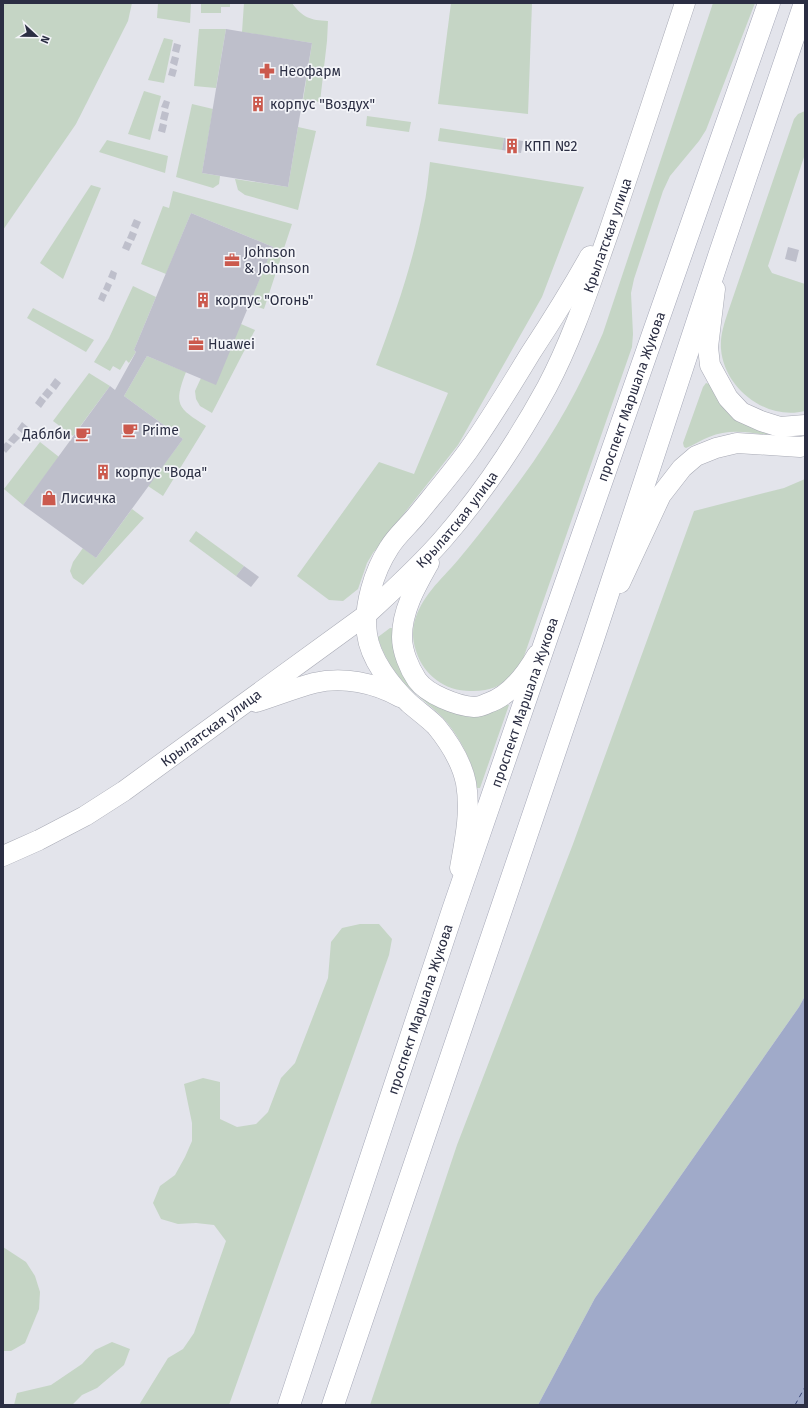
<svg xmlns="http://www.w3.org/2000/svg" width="808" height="1408" viewBox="0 0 808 1408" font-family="'Fira Sans',sans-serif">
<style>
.green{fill:#c5d5c5}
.water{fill:#a0aac9}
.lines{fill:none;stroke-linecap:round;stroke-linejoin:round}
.ferry{stroke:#364376;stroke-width:1;stroke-dasharray:5 4;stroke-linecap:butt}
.building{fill:#bebfcb}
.secondary-casing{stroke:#a8aab5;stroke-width:21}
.primary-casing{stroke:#a3a6b6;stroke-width:23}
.secondary{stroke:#fff;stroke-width:20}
.primary{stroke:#fff;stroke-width:22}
.labels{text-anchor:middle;stroke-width:3.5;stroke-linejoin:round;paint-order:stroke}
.poi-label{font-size:14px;fill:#2b2e43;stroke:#f3f4f8;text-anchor:start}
.street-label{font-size:14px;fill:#2b2e43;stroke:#f3f4f8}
</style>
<rect width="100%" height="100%" fill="#e3e4eb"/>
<!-- green -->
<g class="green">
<polygon points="3,3 132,3 128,21 76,124 3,230"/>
<polygon points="158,3 191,3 190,23 157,18"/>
<polygon points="201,3 230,3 230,7 221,7 221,13 201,13"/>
<path d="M 244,3 L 292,3 C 303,18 310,20 328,21 L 327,41 L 320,102 L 303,100 L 312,43 L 242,32 Z"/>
<polygon points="451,3 532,3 528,114 438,104"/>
<path d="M 713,3 L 755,3 L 706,130 L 699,141 L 670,176 L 663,191 L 634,279 L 631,293 L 633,334 L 632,347 L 522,662 C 507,681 499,691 473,691 C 446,692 424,676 416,651 C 413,642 412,633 414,624 C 420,597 441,580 458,560 C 480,534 501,506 521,479 C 555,433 581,385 603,333 Z"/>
<polygon points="199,29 226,29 216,88 194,86"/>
<polygon points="164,38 173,40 164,83 148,80"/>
<polygon points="144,91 161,96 150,140 128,134"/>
<polygon points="192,104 213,109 202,173 220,176 219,184 213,188 176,177"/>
<path d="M 805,111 L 805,154 L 768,266 L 772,273 L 805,284 L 805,411 C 766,421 724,388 721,349 C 720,336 724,324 728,312 L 794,119 L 798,114 Z"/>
<polygon points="367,116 411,122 409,132 366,126"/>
<polygon points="298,127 316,131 298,210 245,195 238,190 235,179 288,187"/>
<polygon points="440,128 504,138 502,150 438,141"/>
<polygon points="107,140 168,156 165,173 99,152"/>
<path d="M 430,162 L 584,187 L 542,297 L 458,445 L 373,553 L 367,563 L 358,589 L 343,601 L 329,600 L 297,576 L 379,462 L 414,474 L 448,393 L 376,365 C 395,314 413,263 423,210 C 427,194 428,178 430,162 Z"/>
<polygon points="91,185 101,188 63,279 40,263"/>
<polygon points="173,191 292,224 264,309 249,304 273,247 191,213 166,274 141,264 163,206 169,208"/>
<polygon points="133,286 156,297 134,350 136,352 129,363 126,360 120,370 113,366 110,371 94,362 109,338"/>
<polygon points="33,308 94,340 86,352 27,318"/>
<polygon points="241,324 255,330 212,413 200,406 196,399 195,391 201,378"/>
<path d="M 147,356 L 186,372 C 173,405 178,408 206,426 L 163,496 L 148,486 L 183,439 L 124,396 Z"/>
<polygon points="89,373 110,386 73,436 53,421"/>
<path d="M 706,383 L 709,384 L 768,434 L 766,435 C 746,432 728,429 709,437 C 701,440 694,445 686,448 L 684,447 L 683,443 L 703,387 Z"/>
<polygon points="40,442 59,457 23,505 4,489"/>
<polygon points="805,479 805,996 799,1007 595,1298 538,1405 370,1405 457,1145 573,844 694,511 784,488"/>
<polygon points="132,509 144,518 83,585 73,578 70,571 73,562 83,548 96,558"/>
<polygon points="196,531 244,566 236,576 189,541"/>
<path d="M 390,628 L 393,628 L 395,656 L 399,665 L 417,690 L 509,705 L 480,788 L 477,788 C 475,764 456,729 438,713 C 431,706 422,700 415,693 C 399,680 383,657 378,637 Z"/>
<polygon points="360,924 379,924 392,939 389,955 229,1405 139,1405 168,1358 183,1349 194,1333 226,1241 214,1225 196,1223 178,1224 161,1219 153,1203 160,1186 175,1175 185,1157 192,1141 192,1123 184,1084 203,1078 220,1082 220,1119 237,1127 256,1124 268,1112 281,1078 295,1063 328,978 331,942 342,928"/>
<polygon points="3,1247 26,1262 35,1276 40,1292 39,1309 25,1343 11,1351 3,1351"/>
<polygon points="112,1342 130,1349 124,1365 97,1388 82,1395 72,1405 14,1405 17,1393 51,1385 82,1364 95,1350"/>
</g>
<!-- water -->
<polygon class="water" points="805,996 805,1405 538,1405 595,1298 799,1007"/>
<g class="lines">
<!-- ferry -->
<polyline class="ferry" points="795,1405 805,1387"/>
</g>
<!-- building -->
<g class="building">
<polygon points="226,29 312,43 288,187 202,173"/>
<polygon points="174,43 181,45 179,53 172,51"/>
<polygon points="172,56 179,58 177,66 170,63"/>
<polygon points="170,68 177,70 175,77 168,75"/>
<polygon points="164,100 170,102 168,109 161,107"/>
<polygon points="162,111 169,113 167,121 160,119"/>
<polygon points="160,123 167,125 165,133 158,131"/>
<polygon points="504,138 523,141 521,153 502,150"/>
<polygon points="191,213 273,247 216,385 147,356 124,396 183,439 96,558 23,505 110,386 115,390 136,352 134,350"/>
<polygon points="134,219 141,222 138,229 131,226"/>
<polygon points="130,231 137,234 134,241 127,238"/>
<polygon points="125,241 132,244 129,251 122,248"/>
<polygon points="788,247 799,250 796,262 785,259"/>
<polygon points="111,270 117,273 115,280 108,277"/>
<polygon points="106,282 112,285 109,292 103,289"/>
<polygon points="101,292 107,295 104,302 98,299"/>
<polygon points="55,378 61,383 56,390 50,385"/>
<polygon points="47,388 53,393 48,399 42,394"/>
<polygon points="40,396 46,401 41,408 35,403"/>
<polygon points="22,422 28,427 23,434 17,429"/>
<polygon points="14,433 20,438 14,444 8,440"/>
<polygon points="6,442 12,446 6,453 3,450 3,445"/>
<polygon points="244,566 259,577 251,587 236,576"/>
</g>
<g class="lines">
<!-- secondary casing -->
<g class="secondary-casing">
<g id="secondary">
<polyline points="715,289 708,347 710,365 728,398 741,412 761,421 780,427 805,425"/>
<path d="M 429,563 C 416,586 402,610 402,637 C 402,651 409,668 417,680 C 427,694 457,706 474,707 C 478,707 484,705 488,703 C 510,696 526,674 537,655"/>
<polyline points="620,583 661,495 682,468 696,456 716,448 737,443 800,447 805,446"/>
<path d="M 256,702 C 275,696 295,688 314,683 C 343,676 375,683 400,697"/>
<path id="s1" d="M 3,856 L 39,840 L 85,816 L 124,791 L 366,615 C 392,591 420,566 444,538 C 483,493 518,440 547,387 C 572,340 589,288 607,237 C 634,159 659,81 685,3"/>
<path d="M 460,868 C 465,840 471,812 466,783 C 462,763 449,742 436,726 C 428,718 418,711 409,703 C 391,686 370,659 367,634 C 363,607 374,571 389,548 C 396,536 408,526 417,515 C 434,494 452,473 468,451 C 490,420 510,387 530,354 C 551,322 571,290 590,256"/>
</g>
</g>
<!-- primary casing -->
<g class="primary-casing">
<g id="primary">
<path id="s2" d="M 289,1405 L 453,910 L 548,634 L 769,3"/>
<polyline points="333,1405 593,639 720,253 805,3"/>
</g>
</g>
<!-- secondary -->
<use href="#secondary" class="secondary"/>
<!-- primary -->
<use href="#primary" class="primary"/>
</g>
<!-- icons -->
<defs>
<g id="pharmacy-bare" transform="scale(1.2)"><path d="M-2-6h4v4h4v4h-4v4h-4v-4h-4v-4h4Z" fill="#cb594d" stroke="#f3f4f8" stroke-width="2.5" paint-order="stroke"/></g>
<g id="building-bare" transform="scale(1.2)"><path d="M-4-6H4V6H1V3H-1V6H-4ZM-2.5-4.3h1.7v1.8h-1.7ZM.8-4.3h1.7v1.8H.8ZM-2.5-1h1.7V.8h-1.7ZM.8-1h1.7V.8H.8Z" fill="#cb594d" stroke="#f3f4f8" stroke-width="2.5" paint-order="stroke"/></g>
<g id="office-bare" transform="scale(1.2)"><path d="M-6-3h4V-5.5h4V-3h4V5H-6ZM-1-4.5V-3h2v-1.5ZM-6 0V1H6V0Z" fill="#cb594d" stroke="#f3f4f8" stroke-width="2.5" paint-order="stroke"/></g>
<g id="cafe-bare" transform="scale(1.2)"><path d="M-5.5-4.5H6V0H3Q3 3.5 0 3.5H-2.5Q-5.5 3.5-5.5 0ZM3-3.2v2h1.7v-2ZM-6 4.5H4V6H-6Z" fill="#cb594d" stroke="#f3f4f8" stroke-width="2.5" paint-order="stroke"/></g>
<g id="shop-bare" transform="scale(1.2)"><path d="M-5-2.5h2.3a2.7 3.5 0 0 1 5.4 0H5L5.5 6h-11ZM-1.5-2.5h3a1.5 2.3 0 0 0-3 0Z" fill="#cb594d" stroke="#f3f4f8" stroke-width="2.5" paint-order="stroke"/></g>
</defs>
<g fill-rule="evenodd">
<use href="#pharmacy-bare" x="267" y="71"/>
<use href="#building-bare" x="258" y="104"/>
<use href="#building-bare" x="512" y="146"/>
<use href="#office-bare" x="232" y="260"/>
<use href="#building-bare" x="203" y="300"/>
<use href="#office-bare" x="196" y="344"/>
<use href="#cafe-bare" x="130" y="430"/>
<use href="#cafe-bare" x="83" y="434"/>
<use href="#building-bare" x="103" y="472"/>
<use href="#shop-bare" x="49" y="498"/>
</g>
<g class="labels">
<!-- poi labels -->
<g class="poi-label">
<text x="279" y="76">Неофарм</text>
<text x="270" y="109">корпус "Воздух"</text>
<text x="524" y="151">КПП №2</text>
<text x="244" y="257">Johnson<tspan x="244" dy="16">&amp; Johnson</tspan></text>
<text x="215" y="305">корпус "Огонь"</text>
<text x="208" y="349">Huawei</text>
<text x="142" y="435">Prime</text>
<text x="71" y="439" text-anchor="end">Даблби</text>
<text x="115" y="477">корпус "Вода"</text>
<text x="61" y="503">Лисичка</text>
</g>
<!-- street labels -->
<g class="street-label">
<text dy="5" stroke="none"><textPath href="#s1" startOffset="893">Крылатская улица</textPath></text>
<text dy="5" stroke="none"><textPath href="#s2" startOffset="1065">проспект Маршала Жукова</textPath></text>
<text dy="5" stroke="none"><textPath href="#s1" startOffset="569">Крылатская улица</textPath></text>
<text dy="5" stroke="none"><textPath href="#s2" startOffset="741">проспект Маршала Жукова</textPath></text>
<text dy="5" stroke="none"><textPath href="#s1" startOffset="245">Крылатская улица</textPath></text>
<text dy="5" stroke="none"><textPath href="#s2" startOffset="417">проспект Маршала Жукова</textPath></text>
</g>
</g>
<!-- border -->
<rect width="808" height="1408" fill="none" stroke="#2b2e43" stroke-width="8"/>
<!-- north arrow -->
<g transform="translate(36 36) rotate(112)" stroke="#f3f4f8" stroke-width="3" paint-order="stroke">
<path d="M0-3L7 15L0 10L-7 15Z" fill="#2b2e43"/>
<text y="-6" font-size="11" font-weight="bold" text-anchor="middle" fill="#2b2e43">N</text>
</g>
</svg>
